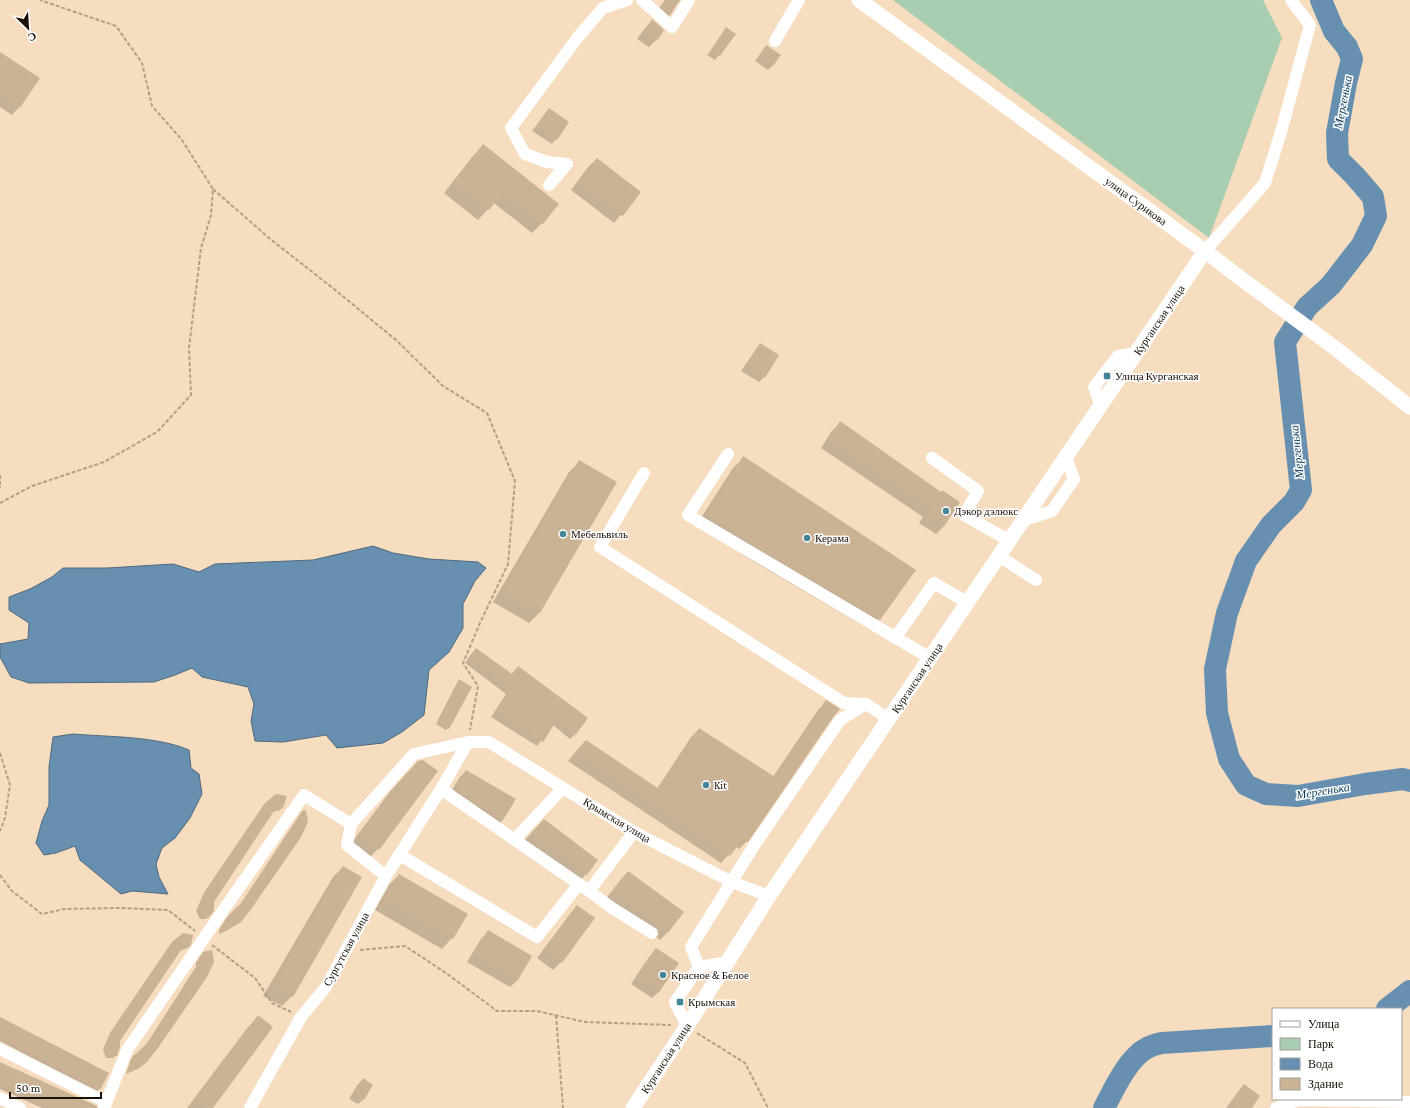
<svg xmlns="http://www.w3.org/2000/svg" width="1410" height="1108" viewBox="0 0 1410 1108" font-family="'Crimson Pro',serif">
<style>
.green{fill:#a8cdb1}
.water{fill:#678fb0;stroke:#50697d}
.shadow{fill:#0003}
.lines{fill:none;stroke-linecap:round;stroke-linejoin:round}
.river{stroke:#678fb0;stroke-width:22}
.building{fill:#cab294}
.path{stroke:#b39e86;stroke-width:2;stroke-dasharray:4 2;stroke-linecap:butt}
.minor{stroke:#fff;stroke-width:12}
.major{stroke:#fff;stroke-width:15}
.poi-dot{fill:#438496;stroke:#fff;stroke-width:1.5}
.labels{text-anchor:middle;stroke-width:3;stroke-linejoin:round;paint-order:stroke}
.street-label{font-size:11px;fill:#1a1106;stroke:#fff}
.poi-label{font-size:11px;fill:#1a1106;stroke:#fff;text-anchor:start}
.water-label{font-size:12px;font-style:italic;fill:#06395a;stroke:#fff}
</style>
<rect width="100%" height="100%" fill="#f7ddbf"/>
<!-- green -->
<polygon class="green" points="893,0 1263,0 1282,38 1209,238"/>
<!-- water -->
<g class="water">
<polygon points="373,546 393,553 429,559 478,562 486,568 475,581 463,604 463,628 449,652 429,670 424,715 402,732 383,743 337,748 326,735 283,742 255,741 251,721 254,704 248,687 202,677 192,668 175,675 154,682 29,683 11,677 0,657 0,644 28,639 29,623 9,610 9,597 30,589 52,577 63,568 107,568 173,564 199,572 215,564 313,560"/>
<path d="M 73,734 C 109,737 156,736 189,750 L 191,768 L 199,774 L 202,794 L 190,818 L 175,838 L 162,848 L 156,864 L 159,877 L 168,894 L 132,891 L 121,894 L 80,860 L 75,846 L 56,853 L 44,855 L 36,843 L 42,821 L 49,805 L 49,767 L 53,737 Z"/>
</g>
<!-- shadow -->
<g class="shadow">
<polygon points="665,0 680,0 678,1 670,15 662,22 654,15"/>
<polygon points="652,21 657,39 649,47 637,39 645,28"/>
<polygon points="727,29 719,55 715,60 707,55"/>
<polygon points="766,46 773,65 768,70 755,61"/>
<polygon points="0,53 19,107 12,115 0,107"/>
<polygon points="549,109 556,139 552,144 532,131"/>
<polygon points="483,146 542,223 532,233 494,203 478,220 444,193 473,156"/>
<polygon points="597,159 640,192 614,223 571,190 589,166"/>
<polygon points="761,344 778,355 764,377 759,382 741,371 756,349"/>
<polygon points="840,423 940,493 945,525 936,534 919,523 923,517 821,448 831,432"/>
<polygon points="744,458 879,619 869,629 751,560 697,524 733,468"/>
<polygon points="580,461 615,482 539,613 529,623 493,602 569,472"/>
<polygon points="471,654 511,675 518,667 576,734 570,739 553,725 537,746 491,717 506,694 465,663"/>
<polygon points="459,680 448,728 446,730 436,724"/>
<polygon points="826,702 833,715 747,841 739,849 736,847 721,863 568,761 578,749 657,789 691,737 699,729 773,777 818,710"/>
<polygon points="466,771 503,820 495,827 448,797 459,778"/>
<polygon points="408,772 378,849 368,859 350,845 389,793"/>
<polygon points="263,806 282,808 280,810 272,812 213,902 209,916 206,919 200,919 196,911 203,895"/>
<polygon points="300,815 240,921 228,930 219,934 219,930 227,918 240,905"/>
<polygon points="536,828 586,874 579,882 524,841"/>
<polygon points="343,867 292,996 282,1006 263,996 333,877"/>
<polygon points="628,872 667,933 660,940 605,900 621,879"/>
<polygon points="399,875 452,938 442,949 375,910 389,885"/>
<polygon points="578,906 561,962 553,970 537,958 570,914"/>
<polygon points="488,932 518,980 510,987 467,962 481,939"/>
<polygon points="172,943 188,947 185,949 178,951 119,1040 116,1055 113,1058 106,1058 103,1050 110,1033"/>
<polygon points="656,949 660,991 652,998 631,984 649,957"/>
<polygon points="211,952 133,1071 126,1074 131,1059 146,1045 196,967 196,963 201,956"/>
<polygon points="258,1017 212,1108 187,1108 248,1027"/>
<polygon points="0,1018 99,1089 97,1092 0,1041"/>
<polygon points="0,1063 89,1108 42,1108 0,1089"/>
<polygon points="363,1080 372,1085 363,1100 358,1104 349,1099 358,1084"/>
<polygon points="1244,1085 1250,1108 1226,1108 1238,1092"/>
</g>
<g class="lines">
<!-- river -->
<g class="river">
<polyline points="1321,0 1334,31 1347,47 1352,59 1346,83 1337,133 1338,159 1355,176 1373,197 1376,216 1362,245 1331,285 1307,307 1285,342 1301,490 1294,502 1271,525 1246,561 1227,613 1215,669 1217,713 1229,759 1246,785 1266,794 1298,796 1365,784 1403,779 1410,781"/>
<polyline points="1387,1009 1410,991"/>
<path d="M 1104,1108 C 1114,1089 1128,1058 1147,1048 C 1152,1045 1158,1044 1162,1043 L 1273,1036"/>
</g>
</g>
<!-- building -->
<g class="building">
<polygon points="666,0 680,0 670,15 661,7"/>
<polygon points="652,19 664,30 658,40 644,32"/>
<polygon points="726,27 736,34 720,56 711,50"/>
<polygon points="766,45 781,55 773,66 759,56"/>
<polygon points="0,52 40,78 20,108 0,95"/>
<polygon points="549,108 569,122 557,140 536,126"/>
<polygon points="483,144 559,204 543,224 503,193 489,210 453,182"/>
<polygon points="597,158 641,192 623,216 578,182"/>
<polygon points="760,343 779,355 765,378 746,366"/>
<polygon points="840,421 941,492 942,490 960,502 945,525 927,514 931,508 829,439"/>
<polygon points="743,456 916,570 880,620 761,550 707,514"/>
<polygon points="579,460 617,482 540,613 503,592"/>
<polygon points="476,648 512,674 518,666 588,718 576,734 557,720 543,742 496,711 511,688 469,657"/>
<polygon points="459,679 472,687 449,729 437,722"/>
<polygon points="826,700 840,709 834,716 748,842 743,839 730,856 575,752 586,740 659,789 699,728 775,777"/>
<polygon points="423,760 438,771 379,850 360,835 399,782 418,761"/>
<polygon points="466,770 516,799 503,820 479,806 455,789"/>
<polygon points="276,794 287,796 283,808 274,811 214,902 214,911 209,917 202,918 198,909 205,891 265,803"/>
<polygon points="306,810 308,822 301,837 252,908 241,922 231,928 220,933 221,927 228,916 242,902 302,811"/>
<polygon points="544,819 598,860 587,875 531,833"/>
<polygon points="343,866 362,877 293,997 273,985"/>
<polygon points="628,871 684,912 668,933 612,892"/>
<polygon points="399,874 468,914 453,939 384,899"/>
<polygon points="577,905 595,918 562,963 544,950"/>
<polygon points="488,930 532,956 518,980 474,954"/>
<polygon points="183,933 193,935 191,945 189,947 181,950 120,1041 120,1047 117,1056 108,1056 104,1047 112,1030 172,942"/>
<polygon points="656,948 679,963 660,991 637,976"/>
<polygon points="212,950 214,962 207,977 158,1048 147,1062 138,1069 127,1073 133,1056 136,1054 148,1042 198,964 198,960 203,952"/>
<polygon points="258,1015 273,1027 213,1108 207,1108 195,1099"/>
<polygon points="0,1017 109,1073 100,1090 0,1038"/>
<polygon points="0,1062 97,1106 97,1108 48,1108 0,1086"/>
<polygon points="363,1078 373,1085 364,1100 353,1094"/>
<polygon points="1244,1084 1260,1096 1252,1108 1237,1108 1230,1103"/>
</g>
<g class="lines">
<!-- path -->
<g class="path">
<polyline points="213,189 269,238 334,289 396,340 443,386 487,413 515,481 508,564 480,623 463,663 478,686 470,730"/>
<polyline points="0,475 0,488"/>
<polyline points="0,503 32,486 104,462 157,432 191,395 189,348 201,248 211,215 213,189 182,140 152,106 142,63 116,26 40,0"/>
<polyline points="0,753 10,785 5,818 0,831"/>
<polyline points="0,875 12,891 42,914 64,909 120,908 168,910 195,931"/>
<polyline points="212,945 255,978 272,1003 291,1012"/>
<polyline points="360,950 405,946 446,973 497,1011 537,1011 585,1022 671,1025"/>
<polyline points="556,1015 563,1108"/>
<polyline points="697,1033 745,1063 768,1108"/>
</g>
<!-- minor -->
<g class="minor">
<polyline points="642,0 672,27 689,0"/>
<polyline points="775,41 799,0"/>
<polyline points="567,164 547,162 525,154 511,128 578,37 603,8 627,0"/>
<polyline points="549,185 567,164"/>
<polyline points="1205,251 1265,183 1281,132 1310,25 1291,0"/>
<polyline points="1101,406 1094,387 1118,356 1136,353"/>
<polyline points="728,454 688,515 930,658"/>
<polyline points="932,458 978,491 964,515 1010,541"/>
<polyline points="644,473 600,547 844,703 866,704 889,719"/>
<polyline points="1024,520 1052,511 1074,479 1066,457"/>
<polyline points="999,556 1036,580"/>
<polyline points="895,638 934,583 968,603"/>
<polyline points="468,742 441,789 589,891 634,832"/>
<polyline points="514,840 563,788"/>
<polyline points="400,855 537,937 579,884"/>
<polyline points="386,876 347,845 351,824 414,754 468,742 489,742 634,832 732,882 769,896"/>
<polyline points="589,891 612,908 652,933"/>
<polyline points="699,967 691,947 755,844 840,720 866,704"/>
<polyline points="687,1026 675,1002 699,967 728,962"/>
<polyline points="0,1049 106,1102"/>
<polyline points="0,1098 20,1108"/>
<polyline points="104,1108 127,1050 222,912 304,795 351,824"/>
<polyline points="250,1108 301,1017 326,987 386,876 441,789"/>
<polyline points="1276,1108 1299,1100 1410,1102"/>
</g>
<!-- major -->
<g class="major">
<polyline points="859,0 1205,251 1239,277 1335,348 1410,407"/>
<polyline points="633,1108 687,1026 769,896 1205,251"/>
</g>
</g>
<!-- markers -->
<g class="poi-dot">
<rect x="1103" y="372" width="8" height="8" rx="2"/>
<circle cx="946" cy="511" r="4"/>
<circle cx="563" cy="534" r="4"/>
<circle cx="807" cy="538" r="4"/>
<circle cx="706" cy="785" r="4"/>
<circle cx="663" cy="975" r="4"/>
<rect x="676" y="998" width="8" height="8" rx="2"/>
</g>
<g class="labels">
<!-- street labels -->
<g class="street-label">
<text transform="translate(1136 201) rotate(36)" y="4">улица Сурикова</text>
<text transform="translate(1159 320) rotate(-56)" y="4">Курганская улица</text>
<text transform="translate(917 678) rotate(-56)" y="4">Курганская улица</text>
<text transform="translate(617 820) rotate(31)" y="4">Крымская улица</text>
<text transform="translate(346 949) rotate(-61)" y="4">Сургутская улица</text>
<text transform="translate(666 1058) rotate(-57)" y="4">Курганская улица</text>
</g>
<!-- poi labels -->
<g class="poi-label">
<text x="1115" y="380">Улица Курганская</text>
<text x="954" y="515">Дэкор дэлюкс</text>
<text x="571" y="538">Мебельвиль</text>
<text x="815" y="542">Керама</text>
<text x="714" y="789">Kit</text>
<text x="671" y="979">Красное &amp; Белое</text>
<text x="688" y="1006">Крымская</text>
</g>
<!-- water labels -->
<g class="water-label">
<text transform="translate(1343 102) rotate(-79)" y="4">Мергенька</text>
<text transform="translate(1297 452) rotate(-96)" y="4">Мергенька</text>
<text transform="translate(1323 791) rotate(-9)" y="4">Мергенька</text>
</g>
</g>
<!-- legend -->
<rect x="1272" y="1008" width="130" height="92" fill="#ffffff" stroke="#a3a09b"/>
<rect x="1280" y="1021" width="20" height="6" fill="#ffffff" stroke="#a3a09b"/>
<text x="1308" y="1028" font-size="12" fill="#1a1106">Улица</text>
<rect x="1280" y="1038" width="20" height="12" fill="#a8cdb1" stroke="#a3a09b"/>
<text x="1308" y="1048" font-size="12" fill="#1a1106">Парк</text>
<rect x="1280" y="1058" width="20" height="12" fill="#678fb0" stroke="#a3a09b"/>
<text x="1308" y="1068" font-size="12" fill="#1a1106">Вода</text>
<rect x="1280" y="1078" width="20" height="12" fill="#cab294" stroke="#a3a09b"/>
<text x="1308" y="1088" font-size="12" fill="#1a1106">Здание</text>
<!-- north arrow -->
<g transform="translate(28 28) rotate(155)" stroke="#ffffff" stroke-width="3" paint-order="stroke">
<path d="M0-3L7 15L0 10L-7 15Z" fill="#1a1106"/>
<text y="-6" font-size="11" font-weight="bold" text-anchor="middle" fill="#1a1106">С</text>
</g>
<!-- scale -->
<path d="M10 1092v6h91v-6" fill="none" stroke="#1a1106" stroke-width="2"/>
<text x="16" y="1092" font-size="12" fill="#1a1106" stroke="#ffffff" stroke-width="3" paint-order="stroke">50 m</text>
</svg>
